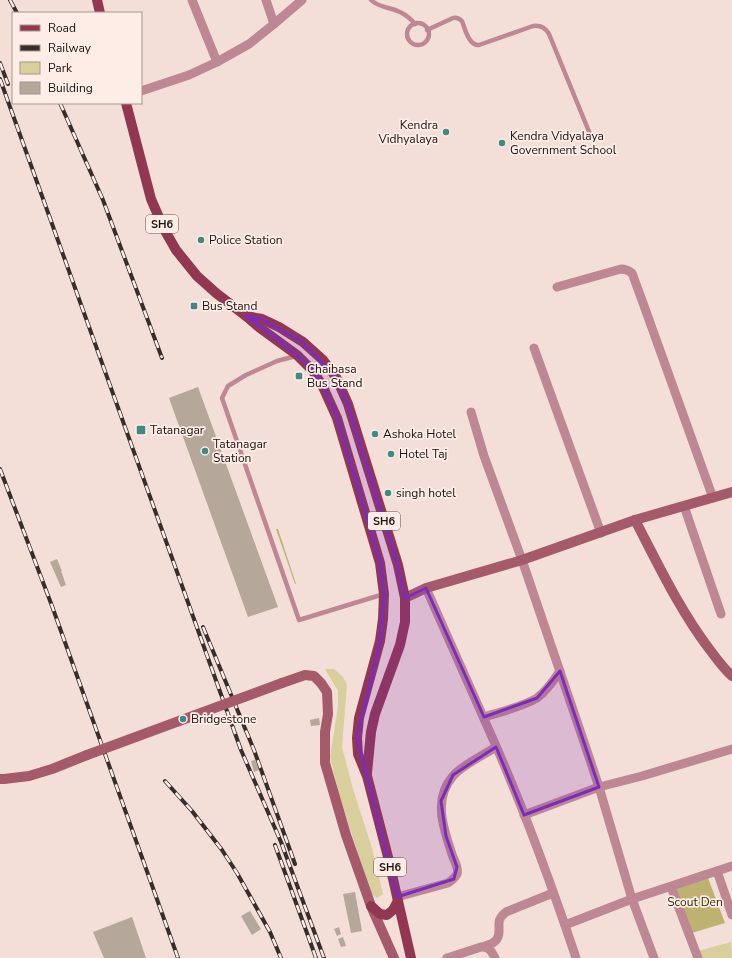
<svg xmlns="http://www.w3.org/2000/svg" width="732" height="958" viewBox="0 0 732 958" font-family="'Nunito Sans',sans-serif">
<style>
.green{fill:#d8cf9d}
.forest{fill:#bdb270}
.building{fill:#b5a799}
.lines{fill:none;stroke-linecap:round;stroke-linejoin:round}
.lane{stroke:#bd8893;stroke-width:4.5}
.street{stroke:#bd8893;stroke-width:9}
.secondary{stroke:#a55a6c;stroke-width:10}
.primary{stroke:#923751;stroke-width:10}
.rail-casing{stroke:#372e2b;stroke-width:4}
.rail{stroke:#feede7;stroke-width:2.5;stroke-dasharray:8;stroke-linecap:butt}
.secondary-bridge{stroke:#a55a6c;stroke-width:10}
.marked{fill:#7b2cbf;fill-opacity:0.2;stroke:#7b2cbf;stroke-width:3;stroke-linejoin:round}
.poi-dot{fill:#418987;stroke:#feede7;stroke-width:1.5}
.labels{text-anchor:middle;stroke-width:3.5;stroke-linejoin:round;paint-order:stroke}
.shield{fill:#feede7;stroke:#5f5552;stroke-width:1}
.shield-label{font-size:11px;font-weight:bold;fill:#1b1412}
.poi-label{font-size:12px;fill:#1b1412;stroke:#feede7;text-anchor:start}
.park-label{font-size:12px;fill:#322d0f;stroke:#feede7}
</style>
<rect width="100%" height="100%" fill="#f4ded8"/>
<!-- green -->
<g class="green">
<polygon points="325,669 334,669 343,677 347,685 342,747 353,789 372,848 383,894 377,898 371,894 339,794 330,757 334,732 338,706 338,691"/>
<polygon points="731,942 732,958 700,958 698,951"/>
</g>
<!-- forest -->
<g class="forest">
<polygon points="276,529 278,529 296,584 295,584"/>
<polygon points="705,870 725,923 685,935 666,884"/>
</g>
<!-- building -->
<g class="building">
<polygon points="198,387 278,607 248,617 169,398"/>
<polygon points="57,559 62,571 61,571 66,585 61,587 50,562"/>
<polygon points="319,718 320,725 311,726 310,720"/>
<polygon points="255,760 259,770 254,772 251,761"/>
<polygon points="355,892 362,931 351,933 343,894"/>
<polygon points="250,911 261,929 252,935 241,916"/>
<polygon points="132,917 146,958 104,958 93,932"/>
<polygon points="339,927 341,934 337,936 334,929"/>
<polygon points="343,937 346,946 341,947 338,939"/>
</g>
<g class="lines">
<!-- lane -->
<g class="lane">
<path d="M 371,0 C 379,8 390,7 400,12 C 406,15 411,19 415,24"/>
<circle cx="418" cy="34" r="11"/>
<path d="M 427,30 L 453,18 C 457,17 459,18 462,21 C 465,29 469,46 479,45 L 533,26 C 540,25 545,27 549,34 L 590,134"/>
<polyline points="296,356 277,361 246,375 228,386 222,398 299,620 384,594"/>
</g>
<!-- street -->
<g class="street">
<polyline points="192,0 217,62"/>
<polyline points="266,0 274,24"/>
<polyline points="141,91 189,75 217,62 249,44 274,24 302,0"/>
<path d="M 557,287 L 621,269 C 626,269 628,270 632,273 L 643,303 L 713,498"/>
<polyline points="534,348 601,533"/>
<polyline points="471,412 484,456 522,560 586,748 599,787 632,899 654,958"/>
<polyline points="684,506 721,614"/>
<path d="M 426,588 C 449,641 473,693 496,746 C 526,815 552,886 576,958"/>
<path d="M 484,717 C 500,712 522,707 537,698 C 547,691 554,680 560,671"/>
<polyline points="524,815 599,787 642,776 732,749"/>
<polyline points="717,871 732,915"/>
<polyline points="671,887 698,958"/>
<path d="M 397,897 L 448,883 C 451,881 455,878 457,874 C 459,869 455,862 453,857 C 444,830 432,800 453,776 C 462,765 484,755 496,747"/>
<polyline points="565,925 632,899 732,866"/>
<path d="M 485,946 C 489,945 494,943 497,939 C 503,929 493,922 506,912 L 553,893"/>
<path d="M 447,958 L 481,947 C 489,946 492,952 495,958"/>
</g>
<!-- secondary -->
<g class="secondary">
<path d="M 635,520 C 658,564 680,611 710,650 C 717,659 724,669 732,676"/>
<polyline points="405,598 426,588 522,560 635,520 732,492"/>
<polyline points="282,683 305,675 314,676 321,683 327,692 328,714 325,732 325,763 346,835 371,906 394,958"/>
<polyline points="0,779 4,779 29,776 52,769 87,755"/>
</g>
<!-- primary -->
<g class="primary">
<polyline points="97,0 100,13"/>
<polyline points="126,103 151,199 164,229 176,250 197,276 216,293 246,316 260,328 297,355 313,371 323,387 337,418 380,563 384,594 383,619 380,641 359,718 357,738 358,754 367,776 388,857 411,958"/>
<polyline points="246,316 262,319 279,327 303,342 323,360 336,377 348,404 398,565 405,598 405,622 400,645 375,714 371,732 367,773"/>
<polyline points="371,906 380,914 387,915 393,910 398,901"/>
</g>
<!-- rail casing -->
<g class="rail-casing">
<g id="rail">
<polyline points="10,0 17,13"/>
<polyline points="0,63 8,84"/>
<polyline points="0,79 241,750 281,842 311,923 324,958"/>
<polyline points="60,103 103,200 162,358"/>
<polyline points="0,469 52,606 178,958"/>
<polyline points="203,627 254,750 295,864"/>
<polyline points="165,781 192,811 222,850 237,873 270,932 281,958"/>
<polyline points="275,845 316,958"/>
</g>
</g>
<!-- rail -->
<use href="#rail" class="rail"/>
<!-- secondary-bridge -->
<polyline class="secondary-bridge" points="87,755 282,683"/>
</g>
<!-- marked area -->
<path class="marked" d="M 246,316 L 262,319 L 303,342 L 336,377 L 348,404 L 398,565 L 405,598 L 426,588 L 484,717 L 537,698 L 560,671 L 599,787 L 524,815 L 496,747 L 453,775 L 441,801 L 446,836 L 457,867 L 454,879 L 397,897 L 357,738 L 380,641 L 384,594 L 380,563 L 337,418 L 323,387 L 313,371 L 297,355 Z"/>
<!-- markers -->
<g class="poi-dot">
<circle cx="446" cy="132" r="4"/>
<circle cx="502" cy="143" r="4"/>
<circle cx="201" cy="240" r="4"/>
<rect x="190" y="302" width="8" height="8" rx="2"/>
<rect x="295" y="372" width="8" height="8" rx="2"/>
<rect x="136" y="425" width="10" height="10" rx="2"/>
<circle cx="375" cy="434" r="4"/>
<circle cx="205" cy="451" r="4"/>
<circle cx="391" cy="454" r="4"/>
<circle cx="388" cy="493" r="4"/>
<circle cx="183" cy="719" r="4"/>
</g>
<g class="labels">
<!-- shield labels -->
<g class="shield">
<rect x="146" y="215" width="32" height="18" rx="3"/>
<rect x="368" y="512" width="32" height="18" rx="3"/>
<rect x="374" y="858" width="32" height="18" rx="3"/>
</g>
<g class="shield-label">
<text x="162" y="228">SH6</text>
<text x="384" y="525">SH6</text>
<text x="390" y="871">SH6</text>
</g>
<!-- poi labels -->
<g class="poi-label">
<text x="438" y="129" text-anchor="end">Kendra<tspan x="438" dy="14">Vidhyalaya</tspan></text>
<text x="510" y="140">Kendra Vidyalaya<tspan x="510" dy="14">Government School</tspan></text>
<text x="209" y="244">Police Station</text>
<text x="202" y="310">Bus Stand</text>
<text x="307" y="373">Chaibasa<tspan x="307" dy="14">Bus Stand</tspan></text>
<text x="150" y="434">Tatanagar</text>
<text x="383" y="438">Ashoka Hotel</text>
<text x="213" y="448">Tatanagar<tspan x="213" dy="14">Station</tspan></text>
<text x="399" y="458">Hotel Taj</text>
<text x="396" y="497">singh hotel</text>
<text x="191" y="723">Bridgestone</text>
</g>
<!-- park labels -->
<g class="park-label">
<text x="695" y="906">Scout Den</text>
</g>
</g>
<!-- legend -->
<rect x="12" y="12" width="130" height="92" fill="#feede7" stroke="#a39692"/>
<rect x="20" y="25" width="20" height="6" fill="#923751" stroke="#a39692"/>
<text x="48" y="32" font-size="12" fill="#1b1412">Road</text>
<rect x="20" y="45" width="20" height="6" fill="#372e2b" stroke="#a39692"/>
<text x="48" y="52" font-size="12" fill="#1b1412">Railway</text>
<rect x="20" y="62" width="20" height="12" fill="#d8cf9d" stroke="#a39692"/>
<text x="48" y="72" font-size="12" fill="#1b1412">Park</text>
<rect x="20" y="82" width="20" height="12" fill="#b5a799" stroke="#a39692"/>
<text x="48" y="92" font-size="12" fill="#1b1412">Building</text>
</svg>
